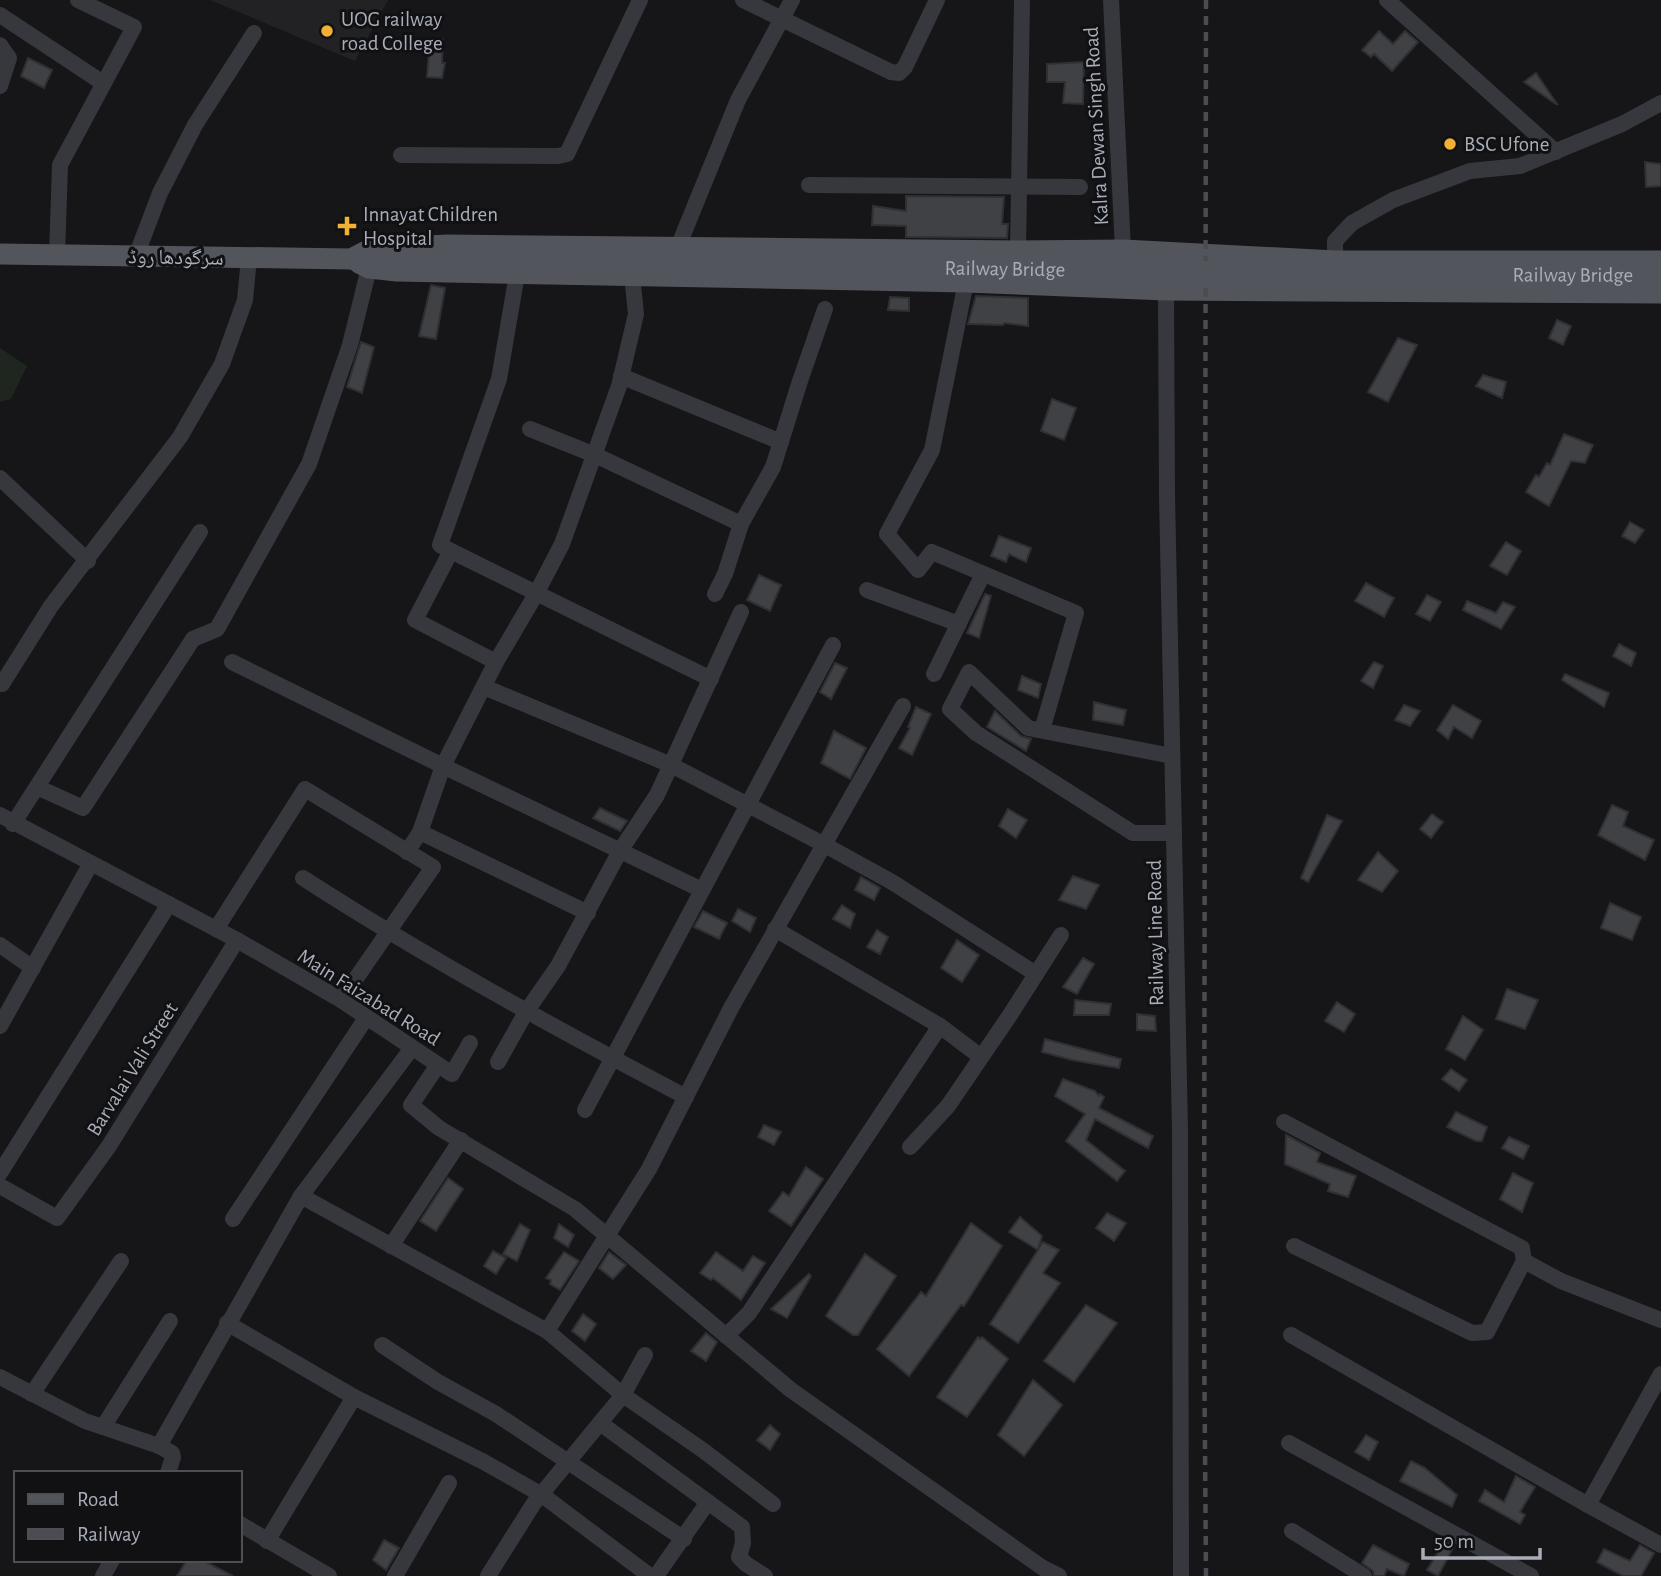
<svg xmlns="http://www.w3.org/2000/svg" width="1661" height="1576" viewBox="0 0 1661 1576" font-family="'Alegreya Sans','Noto Naskh Arabic',sans-serif">
<style>
.built{fill:#222225}
.green{fill:#1e261f}
.building{fill:#404145;stroke:#303034;stroke-width:2}
.lines{fill:none;stroke-linecap:round;stroke-linejoin:round}
.minor{stroke:#37383d;stroke-width:16}
.major{stroke:#53555c;stroke-width:21}
.rail{stroke:#4a4c52;stroke-width:4.5;stroke-dasharray:9 7;stroke-linecap:butt}
.major-bridge{stroke:#53555c;stroke-width:21}
.poi-dot{fill:#f2b134;stroke:#111113;stroke-width:2.5}
.labels{text-anchor:middle;stroke-width:6;stroke-linejoin:round;paint-order:stroke}
.poi-label{font-size:21px;fill:#a8adb8;stroke:#111113;text-anchor:start}
.street-label{font-size:21px;fill:#a8adb8;stroke:#111113}
</style>
<rect width="100%" height="100%" fill="#161618"/>
<!-- built -->
<polygon class="built" points="210,0 388,0 355,61"/>
<!-- green -->
<polygon class="green" points="0,348 27,366 11,399 0,402"/>
<!-- building -->
<g class="building">
<polygon points="1379,31 1393,44 1405,31 1418,42 1392,71 1374,54 1371,57 1362,50"/>
<polygon points="443,39 442,63 445,63 442,78 427,77 429,52 424,52 424,41"/>
<polygon points="28,58 52,70 44,88 21,76"/>
<polygon points="1084,62 1083,104 1063,103 1065,82 1047,82 1047,64"/>
<polygon points="1536,73 1557,104 1556,104 1524,82"/>
<polygon points="1645,162 1661,164 1661,186 1646,187"/>
<polygon points="906,196 1004,197 1002,224 1008,224 1007,238 906,237 906,226 872,225 873,206 906,211"/>
<polygon points="431,285 445,288 436,339 419,336"/>
<polygon points="976,296 1028,298 1028,326 1004,323 1003,325 968,324"/>
<polygon points="890,297 909,298 909,311 888,310"/>
<polygon points="1557,320 1571,326 1563,345 1549,338"/>
<polygon points="1398,338 1417,345 1388,402 1368,392"/>
<polygon points="361,342 374,347 362,393 347,387"/>
<polygon points="1483,375 1506,382 1502,398 1476,386"/>
<polygon points="1052,399 1076,408 1064,440 1041,431"/>
<polygon points="1564,434 1593,445 1585,463 1571,461 1549,506 1526,492 1536,475 1539,477 1547,463 1550,465"/>
<polygon points="1630,522 1644,530 1635,543 1622,536"/>
<polygon points="999,536 1031,548 1026,562 1009,554 1006,562 991,556"/>
<polygon points="1506,542 1521,551 1507,575 1490,566"/>
<polygon points="759,575 781,585 770,611 747,600"/>
<polygon points="1366,583 1394,598 1384,617 1355,601"/>
<polygon points="985,594 991,596 979,638 967,633"/>
<polygon points="1427,595 1441,602 1430,621 1416,614"/>
<polygon points="1467,601 1496,613 1503,602 1515,607 1501,629 1463,610"/>
<polygon points="1619,644 1636,653 1631,666 1613,656"/>
<polygon points="1374,662 1383,666 1373,688 1361,681"/>
<polygon points="835,663 847,668 831,699 820,692"/>
<polygon points="1565,674 1609,693 1604,707 1562,680"/>
<polygon points="1022,676 1041,684 1038,698 1018,690"/>
<polygon points="1094,702 1126,710 1123,725 1093,720"/>
<polygon points="1404,705 1420,711 1410,726 1395,720"/>
<polygon points="1453,705 1481,721 1472,738 1454,727 1448,739 1437,730"/>
<polygon points="916,707 931,714 912,755 899,748 910,728 908,727"/>
<polygon points="995,711 1021,736 1031,739 1026,751 987,727"/>
<polygon points="834,731 866,748 850,779 821,763"/>
<polygon points="1612,805 1628,812 1623,826 1654,840 1645,860 1598,835"/>
<polygon points="600,808 627,821 620,831 593,818"/>
<polygon points="1008,809 1027,820 1016,838 999,826"/>
<polygon points="1432,814 1443,822 1431,838 1420,829"/>
<polygon points="1327,815 1342,821 1308,882 1301,878"/>
<polygon points="1378,852 1398,871 1382,892 1358,880"/>
<polygon points="1073,876 1099,885 1086,909 1059,900"/>
<polygon points="861,877 880,888 874,900 855,890"/>
<polygon points="1610,903 1641,917 1632,940 1601,928"/>
<polygon points="842,905 855,914 850,928 833,919"/>
<polygon points="738,909 756,918 750,932 732,921"/>
<polygon points="703,911 727,923 719,939 694,927"/>
<polygon points="877,930 888,937 880,954 867,947"/>
<polygon points="957,940 979,955 962,982 941,968"/>
<polygon points="1083,958 1094,964 1077,994 1063,987"/>
<polygon points="1507,989 1538,1000 1525,1029 1496,1019"/>
<polygon points="1075,1000 1111,1004 1109,1015 1074,1015"/>
<polygon points="1337,1002 1355,1014 1344,1032 1325,1021"/>
<polygon points="1137,1014 1155,1016 1156,1031 1137,1030"/>
<polygon points="1463,1016 1483,1030 1465,1060 1446,1049"/>
<polygon points="1045,1039 1121,1059 1119,1068 1072,1060 1042,1052"/>
<polygon points="1451,1069 1467,1080 1459,1091 1442,1079"/>
<polygon points="1063,1079 1095,1091 1099,1096 1100,1094 1104,1097 1099,1108 1153,1136 1148,1148 1095,1119 1086,1140 1125,1171 1117,1181 1066,1141 1085,1114 1055,1096"/>
<polygon points="1456,1112 1487,1127 1482,1141 1476,1141 1447,1127"/>
<polygon points="764,1125 781,1132 774,1145 758,1137"/>
<polygon points="1286,1135 1320,1153 1317,1162 1356,1176 1348,1197 1328,1191 1330,1184 1285,1164"/>
<polygon points="1509,1137 1529,1146 1523,1159 1502,1148"/>
<polygon points="806,1167 823,1179 791,1226 769,1211 783,1192 789,1196"/>
<polygon points="1513,1173 1533,1183 1522,1212 1500,1199"/>
<polygon points="448,1178 463,1189 436,1231 420,1221"/>
<polygon points="1107,1213 1126,1223 1114,1241 1096,1228"/>
<polygon points="1020,1217 1042,1236 1038,1249 1043,1242 1059,1250 1043,1273 1060,1283 1018,1343 990,1324 1038,1250 1009,1232"/>
<polygon points="971,1223 1002,1246 964,1306 961,1305 909,1376 877,1349 921,1292 926,1296"/>
<polygon points="520,1224 530,1230 517,1261 503,1254"/>
<polygon points="559,1224 574,1235 568,1247 554,1238"/>
<polygon points="493,1251 506,1258 496,1274 484,1266"/>
<polygon points="564,1252 579,1261 560,1290 550,1284 551,1280 546,1278"/>
<polygon points="609,1252 626,1265 613,1279 599,1268"/>
<polygon points="716,1252 743,1271 753,1256 765,1263 741,1300 713,1278 711,1280 700,1273"/>
<polygon points="865,1254 896,1276 858,1335 853,1335 826,1316"/>
<polygon points="809,1274 811,1276 787,1318 771,1309"/>
<polygon points="1086,1305 1117,1323 1074,1382 1044,1361"/>
<polygon points="583,1314 596,1324 585,1341 572,1331"/>
<polygon points="706,1333 717,1342 706,1361 691,1351"/>
<polygon points="978,1337 980,1339 982,1337 1008,1359 967,1417 937,1397"/>
<polygon points="1033,1380 1062,1405 1024,1456 998,1435"/>
<polygon points="770,1425 780,1434 770,1450 757,1440"/>
<polygon points="1366,1435 1378,1442 1369,1460 1355,1452"/>
<polygon points="1411,1461 1425,1468 1457,1495 1452,1507 1400,1481"/>
<polygon points="1516,1476 1535,1487 1520,1512 1525,1515 1520,1524 1479,1501 1485,1490 1504,1502"/>
<polygon points="384,1540 399,1548 386,1570 373,1560"/>
<polygon points="1445,1541 1454,1546 1438,1576 1427,1570"/>
<polygon points="1373,1545 1409,1564 1404,1576 1387,1569 1384,1576 1374,1576 1373,1571 1362,1563"/>
<polygon points="1640,1545 1654,1553 1641,1576 1623,1576 1597,1562 1604,1549 1630,1561"/>
<polygon points="187,1560 202,1560 233,1576 177,1576"/>
</g>
<g class="lines">
<!-- minor -->
<g class="minor">
<polyline points="743,0 891,72 899,73 905,67 937,0"/>
<polyline points="1111,0 1123,250"/>
<polyline points="1387,0 1556,152"/>
<polyline points="0,15 103,83"/>
<polyline points="0,45 9,58 0,86"/>
<polyline points="401,155 558,156 567,154 640,0"/>
<polyline points="809,185 1080,187"/>
<polyline points="678,247 738,100 792,0"/>
<polyline points="1018,251 1022,0"/>
<polyline points="57,255 60,165 134,27 78,0"/>
<polyline points="136,256 160,193 195,125 254,33"/>
<polyline points="1335,261 1335,241 1352,223 1393,200 1470,171 1520,166 1622,124 1661,103"/>
<polyline points="966,282 932,450 887,534 918,570 932,552 1076,613 1042,730"/>
<polyline points="1166,290 1167,495 1180,1131 1181,1576"/>
<polyline points="621,376 781,442"/>
<polyline points="530,429 595,455 741,524"/>
<polyline points="0,478 88,561"/>
<polyline points="451,551 440,545 499,379 517,274"/>
<polyline points="867,590 959,624"/>
<polyline points="715,594 725,574 741,524 773,467 800,381 825,309"/>
<polyline points="232,662 443,766 702,890"/>
<polyline points="496,662 415,620 451,551 711,679"/>
<polyline points="934,674 983,574"/>
<polyline points="0,682 2,684 51,606 180,437 222,364 245,300 249,258"/>
<polyline points="484,687 671,765 823,844 892,882 1036,974"/>
<polyline points="1172,756 1028,728 969,672 950,709 976,733 1133,833 1174,833"/>
<polyline points="37,787 83,808 193,639 217,629 309,464 350,345 369,268"/>
<polyline points="0,815 237,940 341,1000 452,1074 470,1043"/>
<polyline points="13,824 200,532"/>
<polyline points="420,832 588,913"/>
<polyline points="407,852 420,832 443,766 496,662 536,594 562,544 619,386 636,314 632,275"/>
<path d="M 303,878 C 427,958 555,1028 686,1097"/>
<polyline points="216,929 305,789 433,867 341,1000"/>
<polyline points="775,929 940,1026 981,1057"/>
<polyline points="0,945 33,968"/>
<polyline points="0,1026 90,865"/>
<polyline points="498,1062 526,1012 558,966 620,851 657,795 741,612"/>
<polyline points="438,1065 411,1105 439,1128 575,1209 791,1390 1043,1568 1059,1576"/>
<polyline points="585,1110 833,645"/>
<polyline points="1284,1122 1522,1248 1524,1261 1561,1281 1661,1320"/>
<polyline points="910,1147 948,1106 1010,1015 1061,935"/>
<polyline points="0,1173 169,904"/>
<polyline points="0,1186 57,1218 109,1146 237,940"/>
<polyline points="301,1196 547,1331 623,1395 704,1451 773,1504"/>
<polyline points="233,1219 366,1018"/>
<polyline points="391,1246 461,1140"/>
<polyline points="1294,1246 1472,1333 1487,1332 1524,1261"/>
<polyline points="227,1323 354,1397 484,1462 542,1495 650,1576"/>
<polyline points="547,1331 649,1169 731,1008 903,706"/>
<polyline points="1291,1335 1588,1505"/>
<polyline points="726,1336 749,1313 940,1026"/>
<polyline points="382,1345 438,1382 496,1414 684,1539"/>
<polyline points="1661,1374 1588,1505 1661,1545"/>
<polyline points="0,1377 85,1421 159,1446 172,1453 173,1457 168,1473"/>
<polyline points="32,1394 121,1261"/>
<polyline points="600,1423 742,1527 743,1543 739,1557 746,1564 765,1576"/>
<polyline points="103,1427 170,1321"/>
<polyline points="1289,1443 1531,1576"/>
<polyline points="159,1446 301,1196 412,1048"/>
<polyline points="240,1524 329,1576"/>
<polyline points="1292,1531 1364,1576"/>
<polyline points="267,1541 354,1397"/>
<polyline points="103,1576 112,1560"/>
<polyline points="395,1576 449,1483"/>
<polyline points="488,1576 534,1503 623,1395 645,1355"/>
<polyline points="656,1576 708,1502"/>
</g>
<!-- major -->
<g class="major">
<polyline points="0,254 351,259 370,249 448,245 1018,251 1123,250 1335,261 1661,261"/>
<polyline points="359,263 369,268 397,271 966,282 1166,290 1661,293"/>
</g>
<!-- rail -->
<polyline class="rail" points="1206,0 1204,1322 1206,1576"/>
<!-- major-bridge -->
<path class="major-bridge" id="s1" d="M 351,259 L 1380,274 L 1661,275"/>
</g>
<!-- markers -->
<g class="poi-dot">
<circle cx="327" cy="31" r="7"/>
<circle cx="1450" cy="144" r="7"/>
<path d="M343.5 215.5h7v7h7v7h-7v7h-7v-7h-7v-7h7z"/>
</g>
<g class="labels">
<!-- poi labels -->
<g class="poi-label">
<text x="341" y="26">UOG railway<tspan x="341" dy="24">road College</tspan></text>
<text x="1464" y="151">BSC Ufone</text>
<text x="363" y="221">Innayat Children<tspan x="363" dy="24">Hospital</tspan></text>
</g>
<!-- street labels -->
<g class="street-label">
<text transform="translate(1096 126) rotate(-93)" y="7">Kalra Dewan Singh Road</text>
<text transform="translate(176 257) rotate(1)" y="7">سرگودھا روڈ</text>
<text dy="7" stroke="none"><textPath href="#s1" startOffset="654">Railway Bridge</textPath></text>
<text dy="7" stroke="none"><textPath href="#s1" startOffset="1222">Railway Bridge</textPath></text>
<text transform="translate(1155 933) rotate(-91)" y="7">Railway Line Road</text>
<text transform="translate(369 997) rotate(32)" y="7">Main Faizabad Road</text>
<text transform="translate(132 1069) rotate(-58)" y="7">Barvalai Vali Street</text>
</g>
</g>
<!-- legend -->
<rect x="14" y="1471" width="228" height="91" fill="#111113" stroke="#4d4f55" stroke-width="2"/>
<rect x="28" y="1494" width="35" height="10" fill="#53555c" stroke="#4d4f55" stroke-width="2"/>
<text x="77" y="1506" font-size="21" fill="#a8adb8">Road</text>
<rect x="28" y="1529" width="35" height="10" fill="#4a4c52" stroke="#4d4f55" stroke-width="2"/>
<text x="77" y="1541" font-size="21" fill="#a8adb8">Railway</text>
<!-- scale -->
<path d="M1423 1548v10h117v-10" fill="none" stroke="#a8adb8" stroke-width="3.5"/>
<text x="1434" y="1548" font-size="21" fill="#a8adb8" stroke="#111113" stroke-width="5" paint-order="stroke">50 m</text>
</svg>
